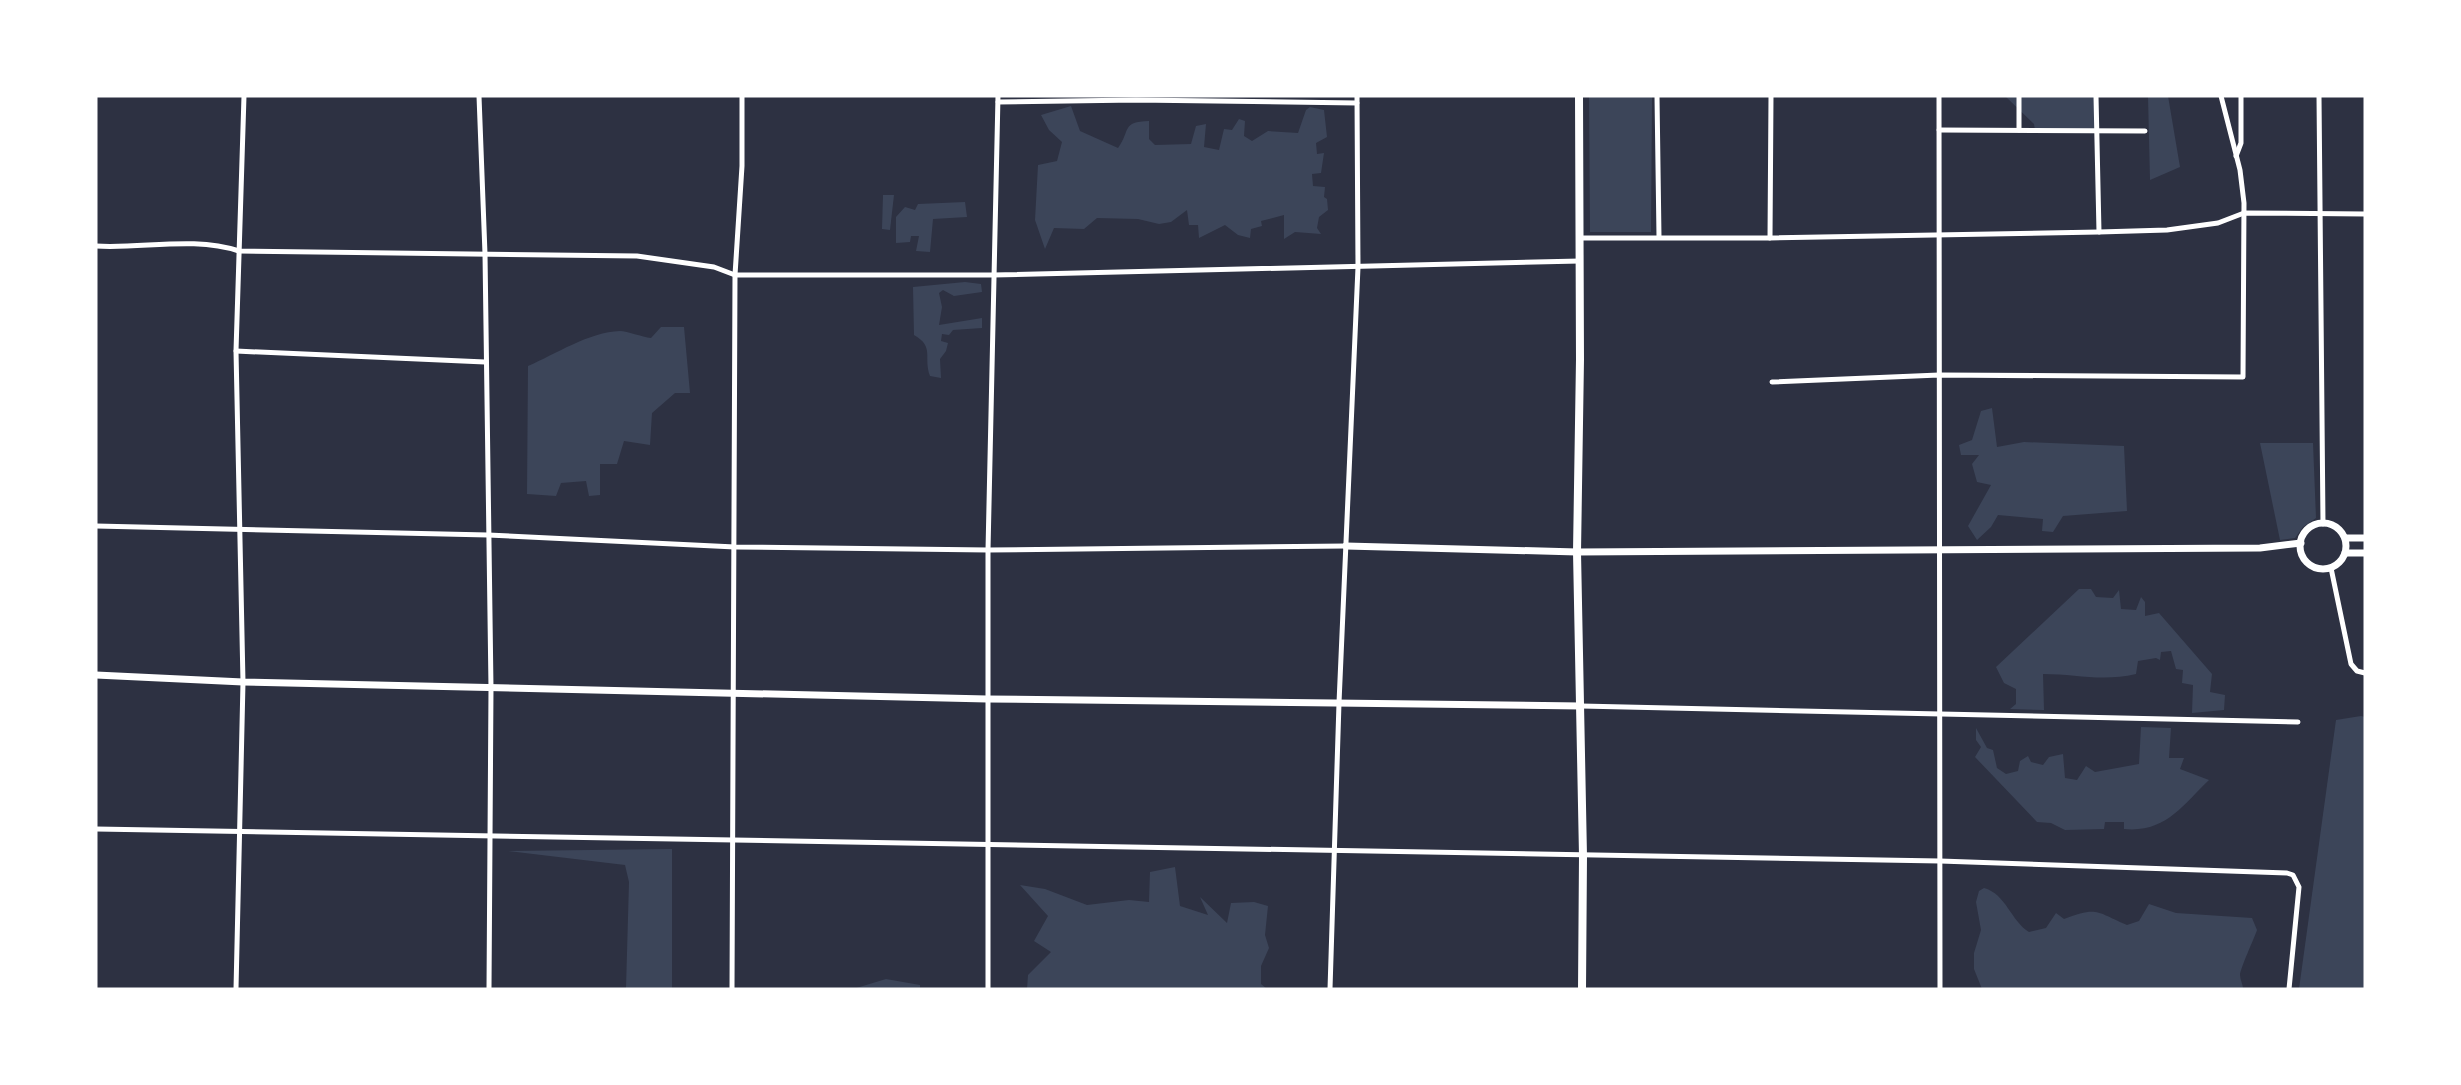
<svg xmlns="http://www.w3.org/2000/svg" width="2461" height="1085" viewBox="0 0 2461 1085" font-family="Lato,sans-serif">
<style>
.green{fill:#3c4559}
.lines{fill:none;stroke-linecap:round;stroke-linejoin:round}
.minor{stroke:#fff;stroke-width:5}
.tertiary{stroke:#fff;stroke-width:7}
.secondary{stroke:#fff;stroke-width:8}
</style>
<rect width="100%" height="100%" fill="#2d3142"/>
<!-- green -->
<g class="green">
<polygon points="1589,96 1652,96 1651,232 1590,232"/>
<polygon points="2005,96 2096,96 2096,130 2035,130 2034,124"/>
<polygon points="2148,96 2168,96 2180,167 2150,180"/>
<path d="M 1071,106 L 1080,131 L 1118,148 C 1131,130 1121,122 1149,121 L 1149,139 L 1155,145 L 1191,144 L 1196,126 L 1206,124 L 1204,147 L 1219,150 L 1224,129 L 1232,130 L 1239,119 L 1245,121 L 1244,136 L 1252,141 L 1268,131 L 1298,133 L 1306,110 L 1310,107 L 1324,110 L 1327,137 L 1316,143 L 1317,154 L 1324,153 L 1321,173 L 1312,174 L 1313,186 L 1325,187 L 1324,197 L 1327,199 L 1328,210 L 1319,217 L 1317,228 L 1321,234 L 1295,232 L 1284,239 L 1284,215 L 1261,221 L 1262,226 L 1251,229 L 1250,238 L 1238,235 L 1225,225 L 1199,238 L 1198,225 L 1189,225 L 1187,210 L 1171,222 L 1159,224 L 1138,219 L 1097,218 L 1084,229 L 1054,228 L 1045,249 L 1035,220 L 1038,165 L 1057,161 L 1062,142 L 1049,130 L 1041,115 Z"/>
<polygon points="883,195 894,195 890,230 882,229"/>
<polygon points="965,202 967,217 933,219 930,252 916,251 919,236 911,236 910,242 896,243 896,217 905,207 915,210 918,204"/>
<path d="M 965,282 L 981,284 L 982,292 L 954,296 L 943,290 L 939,293 L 942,307 L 939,325 L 982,318 L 982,328 L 953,330 L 949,335 L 942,334 L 941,341 L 948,343 L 946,351 L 940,359 L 941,378 L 930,376 C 923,357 935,347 914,335 L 913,287 Z"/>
<path d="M 661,327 L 684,327 L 690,393 L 675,393 L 652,413 L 650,445 L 624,441 L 617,464 L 600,464 L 600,495 L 589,496 L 586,481 L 561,483 L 556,496 L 527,494 L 528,366 C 556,354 589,332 620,331 C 627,331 642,337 651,338 Z"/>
<polygon points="1992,408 1997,447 2024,442 2124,446 2127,511 2063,516 2053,532 2042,531 2043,519 1998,515 1991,527 1977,540 1968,526 1991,485 1977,482 1972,464 1979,455 1961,455 1959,445 1972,440 1981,411"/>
<polygon points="2260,443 2313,443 2316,518 2303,527 2295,538 2280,540"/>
<path d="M 2079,589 L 2091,589 L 2096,597 L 2113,598 L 2119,590 L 2121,609 L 2136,610 L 2141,597 L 2145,602 L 2145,616 L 2159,613 L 2212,674 L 2210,692 L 2225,695 L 2224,710 L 2192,713 L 2193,685 L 2182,683 L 2183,670 L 2176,669 L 2171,651 L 2161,652 L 2160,660 L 2156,658 L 2138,661 L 2136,674 C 2102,682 2076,674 2043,674 L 2044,710 L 2010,709 L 2016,704 L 2016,689 L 2004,683 L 1996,667 Z"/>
<polygon points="2361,716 2365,717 2365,989 2299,989 2336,720"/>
<path d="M 2141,727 L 2171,728 L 2169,758 L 2184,758 L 2180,769 L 2209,780 C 2182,806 2165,833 2124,829 L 2124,822 L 2105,822 L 2104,829 L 2065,830 L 2051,823 L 2037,822 L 1975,757 L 1981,747 L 1976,740 L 1976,728 L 1987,748 L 1993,750 L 1997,768 L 2006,774 L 2018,771 L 2020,761 L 2028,756 L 2031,762 L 2043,765 L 2049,757 L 2063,754 L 2065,778 L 2077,780 L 2086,766 L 2095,772 L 2139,764 Z"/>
<polygon points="672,849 672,989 623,989 626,988 629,882 625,865 508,851"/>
<polygon points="1175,867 1180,906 1208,915 1200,897 1227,923 1231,903 1254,902 1268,906 1265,935 1269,948 1261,966 1261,984 1267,989 1027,989 1028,975 1051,952 1034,941 1048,916 1020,885 1045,889 1087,905 1129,900 1149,902 1150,872"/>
<path d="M 1984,888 C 2006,894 2011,921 2029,932 L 2046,928 L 2056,913 L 2064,919 C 2098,906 2096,912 2127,925 L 2139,921 L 2149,904 L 2176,913 L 2252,918 L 2257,930 C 2254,939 2240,969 2240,975 C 2240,980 2243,984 2243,989 L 1982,989 L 1974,969 L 1974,953 L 1981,930 L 1976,902 L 1979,891 Z"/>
<polygon points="886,979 920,985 920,989 853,989"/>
</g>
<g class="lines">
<!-- minor -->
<g class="minor">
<polyline points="479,96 485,254 491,688 489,989"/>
<polyline points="1657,96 1659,237"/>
<polyline points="1939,96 1940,989"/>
<polyline points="2019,96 2019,130"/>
<polyline points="2096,96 2099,232"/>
<polyline points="2319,96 2323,524"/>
<polyline points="998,102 1136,100 1357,103"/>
<polyline points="1939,130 2145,131"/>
<polyline points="2236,156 2241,143 2241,96"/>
<polyline points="1579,238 1770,238 2099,232 2167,230 2218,223 2244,213 2365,214"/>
<polyline points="1770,238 1771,96"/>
<path d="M 96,246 C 143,249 193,236 239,251 L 637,256 L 714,267 L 735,275 L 993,275 L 1580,261"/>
<polyline points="236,351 485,362"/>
<polyline points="1772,382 1939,375 2243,377 2244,203 2240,170 2221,96"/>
<polyline points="96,526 488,535 735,547 988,550 1346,546"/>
<polyline points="2331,568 2351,664 2357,671 2365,673"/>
<polyline points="1581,706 2298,722"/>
<polyline points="96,829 1940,861 2287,873 2293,875 2299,887 2289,989"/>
<polyline points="236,989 243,682 236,351 244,96"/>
<polyline points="732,989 735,275 742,166 742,96"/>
<polyline points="988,989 988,550 998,96"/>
<polyline points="1330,989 1339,703 1358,267 1357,96"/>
</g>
<!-- tertiary -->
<g class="tertiary">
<circle cx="2323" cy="546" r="23"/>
<polyline points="2345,538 2365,538"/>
<polyline points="1346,546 1577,552 2260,548 2301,543"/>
<polyline points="2345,553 2365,553"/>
<polyline points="96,675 243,682 987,699 1581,706"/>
</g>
<!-- secondary -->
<polyline class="secondary" points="1579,96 1580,359 1577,552 1583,856 1582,989"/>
</g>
<!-- border -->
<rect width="2461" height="1085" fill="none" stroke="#ffffff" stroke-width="195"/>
</svg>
